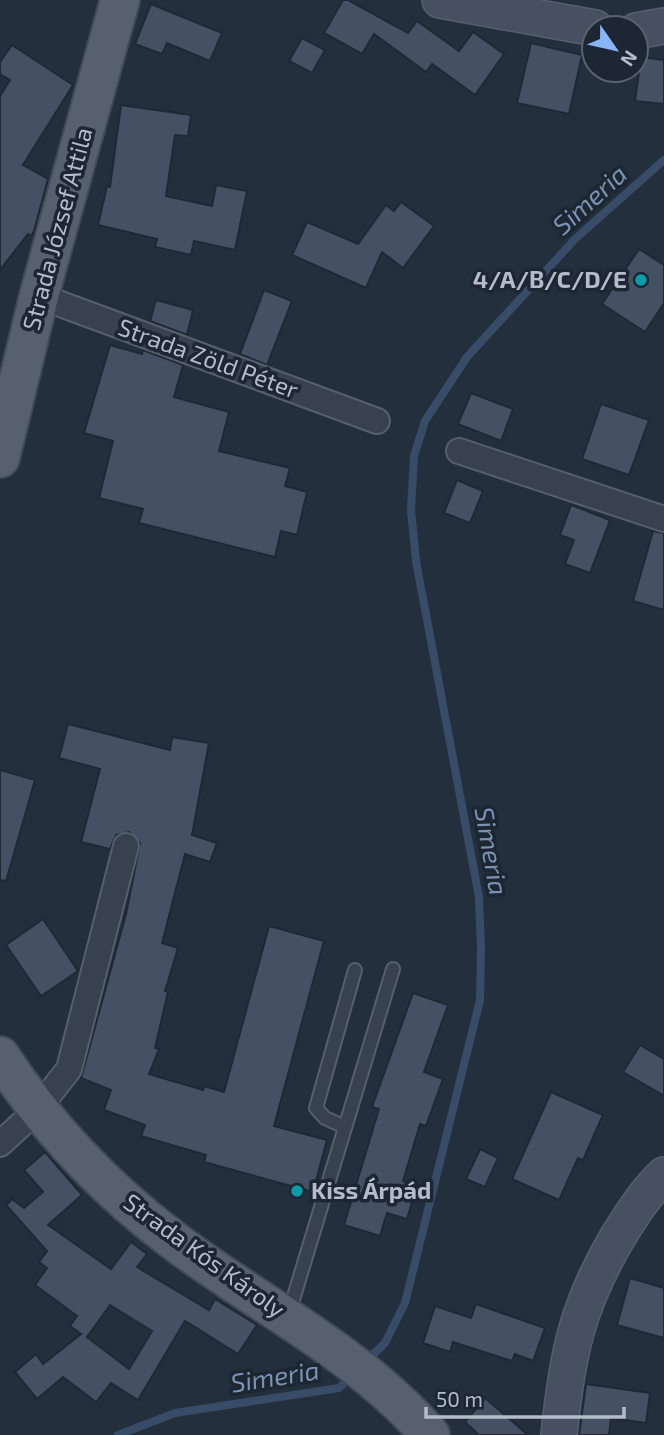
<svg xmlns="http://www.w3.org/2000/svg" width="664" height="1435" viewBox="0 0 664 1435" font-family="'Exo 2',sans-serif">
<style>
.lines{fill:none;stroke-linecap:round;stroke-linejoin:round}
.stream{stroke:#394c67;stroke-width:8}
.building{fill:#455162;stroke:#1f2835;stroke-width:2;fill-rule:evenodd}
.lane-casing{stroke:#565f6c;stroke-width:16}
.street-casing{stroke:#565f6c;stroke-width:28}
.secondary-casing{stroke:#565f6c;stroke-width:38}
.primary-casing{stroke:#414a57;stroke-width:42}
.lane{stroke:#38414e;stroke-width:12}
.street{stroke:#38414e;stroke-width:24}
.secondary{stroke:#465061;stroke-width:35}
.primary{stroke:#56606e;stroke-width:38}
.culture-dot{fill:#0f9aa8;stroke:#1d2633;stroke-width:2.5}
.labels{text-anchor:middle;stroke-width:7;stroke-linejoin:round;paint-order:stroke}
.street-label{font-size:24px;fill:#b4bcc9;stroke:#1d2633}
.poi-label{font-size:24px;font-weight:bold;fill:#b4bcc9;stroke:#1d2633;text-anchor:end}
.water-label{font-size:26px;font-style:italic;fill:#7c92b1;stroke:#1d2633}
</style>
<rect width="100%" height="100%" fill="#242f3e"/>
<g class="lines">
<!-- stream -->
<g class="stream">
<polyline points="365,1362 385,1343 405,1303 480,1000 481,948 479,897 416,561 411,510 414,456 425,421 467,357 575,239 664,160"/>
<polyline points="118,1435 175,1413 339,1388 351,1376"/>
</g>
</g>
<!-- building -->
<g class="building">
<polygon points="343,0 348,0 408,33 417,21 459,51 473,32 504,54 475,95 432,64 426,72 374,34 362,54 324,33"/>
<polygon points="151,4 222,33 210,61 167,43 162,54 135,44"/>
<polygon points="302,38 325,50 312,73 289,61"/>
<polygon points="531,43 582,55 569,114 517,103"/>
<polygon points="12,45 73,85 23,165 48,179 34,231 31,236 28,234 0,270 0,96 10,80 0,74 0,62"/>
<polygon points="641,57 664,60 664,104 635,101"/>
<polygon points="121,105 191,115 188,136 175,135 166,196 212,206 216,185 247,191 235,250 194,241 191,255 155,247 157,239 98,225 107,186 110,187"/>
<polygon points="401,202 434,226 403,268 382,252 366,288 292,255 307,222 358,244 386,205 394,211"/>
<polygon points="639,249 664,265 664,303 645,332 602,304"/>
<polygon points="264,290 292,301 267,365 240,354"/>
<polygon points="156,300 193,310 187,335 150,321"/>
<polygon points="110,345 142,354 143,350 183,365 174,397 229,412 219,451 290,468 285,486 307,492 297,535 281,531 275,557 139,523 143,509 99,498 113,441 84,433"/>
<polygon points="471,393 513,409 501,441 458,424"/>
<polygon points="601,404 649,420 629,475 582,459"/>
<polygon points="457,480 483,491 470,523 444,513"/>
<polygon points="571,505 610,520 590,573 565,564 574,540 560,535"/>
<polygon points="653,531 664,533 664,610 633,601"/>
<polygon points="68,724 170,750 172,737 209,743 192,835 217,843 210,862 185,854 162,943 178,948 165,991 168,992 155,1048 159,1049 149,1074 203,1090 204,1086 224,1092 269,926 324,941 274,1126 327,1140 313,1192 204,1162 206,1155 141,1136 145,1125 104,1110 111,1090 81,1078 126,914 140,843 129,832 116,835 110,849 81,842 100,769 59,758"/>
<polygon points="0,770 35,780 6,881 0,880"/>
<polygon points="43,919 78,971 41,996 6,945"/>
<polygon points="413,993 448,1005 424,1072 443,1079 426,1126 420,1124 403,1181 417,1185 407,1219 387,1213 380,1236 344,1225 379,1109 372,1107"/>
<polygon points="640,1045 664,1059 664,1096 623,1072"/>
<polygon points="551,1092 603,1115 583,1160 578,1158 559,1200 512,1179"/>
<polygon points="480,1149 498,1158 485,1187 466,1179"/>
<path d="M 45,1152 L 82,1195 L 48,1225 L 111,1269 L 131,1242 L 147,1254 L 137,1267 L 209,1310 L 215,1299 L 257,1325 L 238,1354 L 185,1321 L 138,1400 L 111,1383 L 96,1402 L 63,1377 L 37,1399 L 15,1372 L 36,1354 L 43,1364 L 81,1334 L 70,1326 L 77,1316 L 35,1285 L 47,1268 L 39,1262 L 47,1251 L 6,1205 L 12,1199 L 24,1208 L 43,1192 L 24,1170 ZM 110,1305 L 152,1331 L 129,1369 L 87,1337 Z"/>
<polygon points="630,1278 664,1288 664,1338 617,1325"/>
<polygon points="476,1304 545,1328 533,1361 515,1354 512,1361 453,1342 450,1352 423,1343 435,1306 471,1318"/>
<polygon points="586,1384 650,1393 646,1423 611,1418 609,1435 579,1435"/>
<polygon points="485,1398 528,1435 479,1435 465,1422"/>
</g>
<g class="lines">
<!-- lane casing -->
<g class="lane-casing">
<g id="lane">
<polyline points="345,1127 325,1118 316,1108 355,970"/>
<polyline points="289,1313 393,969"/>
</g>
</g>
<!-- street casing -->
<g class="street-casing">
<g id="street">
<polyline points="39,296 377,421"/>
<polyline points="459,451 664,519"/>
<polyline points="0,1144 37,1110 69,1069 126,846"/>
</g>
</g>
<!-- secondary casing -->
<g class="secondary-casing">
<g id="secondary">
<polyline points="440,0 595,28"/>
<polyline points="636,31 664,26"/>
<path d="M 559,1435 C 567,1355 577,1305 619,1235 C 632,1214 646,1192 664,1175"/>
</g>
</g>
<!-- primary casing -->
<g class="primary-casing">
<g id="primary">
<polyline points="0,458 39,296 120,0"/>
<path d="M 0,1056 C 47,1128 104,1188 173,1240 C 260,1306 358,1352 430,1435"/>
</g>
</g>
<!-- lane -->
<use href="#lane" class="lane"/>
<!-- street -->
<use href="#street" class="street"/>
<!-- secondary -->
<use href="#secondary" class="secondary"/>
<!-- primary -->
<use href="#primary" class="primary"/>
</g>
<!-- markers -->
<g class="culture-dot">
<circle cx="641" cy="280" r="7"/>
<circle cx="297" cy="1191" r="7"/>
</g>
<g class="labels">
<!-- street labels -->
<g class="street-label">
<text transform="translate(58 229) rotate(-75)" y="8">Strada József Attila</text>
<text transform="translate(208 359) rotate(20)" y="8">Strada Zöld Péter</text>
<text transform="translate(204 1256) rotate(36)" y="8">Strada Kós Károly</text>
</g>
<!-- poi labels -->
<g class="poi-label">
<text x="627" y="288">4/A/B/C/D/E</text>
<text x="311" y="1199" text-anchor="start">Kiss Árpád</text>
</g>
<!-- water labels -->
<g class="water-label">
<text transform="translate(590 200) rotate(-42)" y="9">Simeria</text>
<text transform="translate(491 851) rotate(80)" y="9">Simeria</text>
<text transform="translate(275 1377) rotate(-9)" y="9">Simeria</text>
</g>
</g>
<!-- north arrow -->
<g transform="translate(615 49) rotate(124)"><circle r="33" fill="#1d2633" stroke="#59626f" stroke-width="2"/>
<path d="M0-5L12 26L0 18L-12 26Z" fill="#8ab4f8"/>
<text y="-10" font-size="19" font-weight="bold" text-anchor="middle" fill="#b4bcc9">N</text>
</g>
<!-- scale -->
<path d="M426 1407v10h198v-10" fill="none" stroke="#b4bcc9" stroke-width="3.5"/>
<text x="436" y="1407" font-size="21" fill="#b4bcc9" stroke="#1d2633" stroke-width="5" paint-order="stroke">50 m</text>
</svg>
